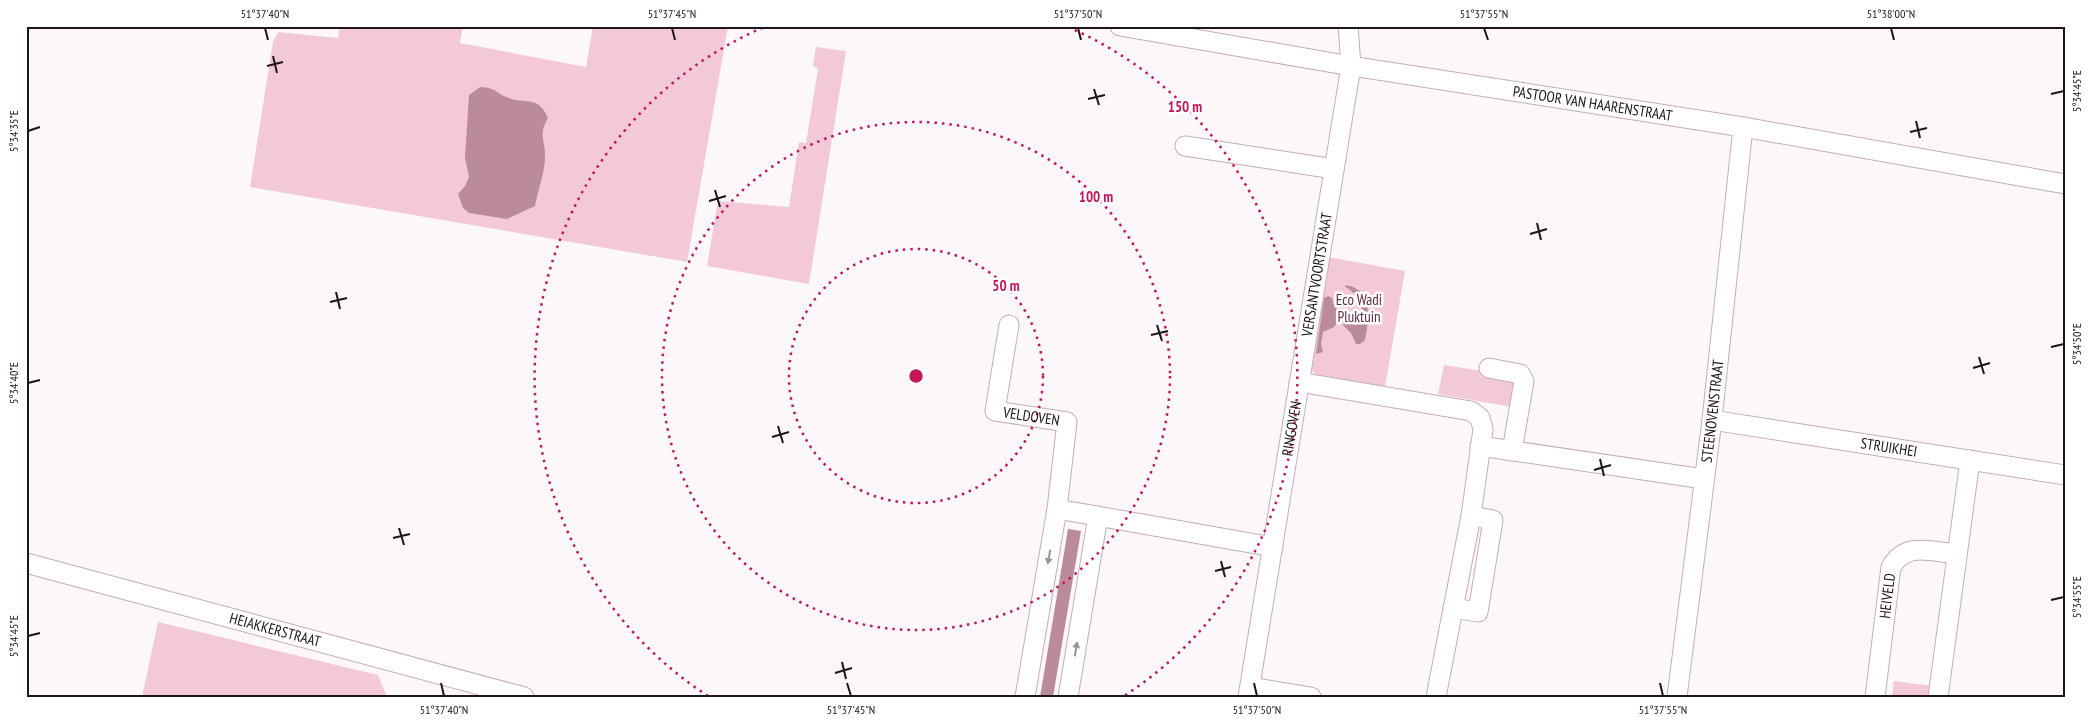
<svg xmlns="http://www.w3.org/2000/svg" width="2091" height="723" viewBox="0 0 2091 723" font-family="'PT Sans Narrow',sans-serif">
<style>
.green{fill:#f4c9d7}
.water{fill:#bb8b9c}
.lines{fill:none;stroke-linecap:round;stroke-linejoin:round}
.minor-casing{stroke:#c6adb5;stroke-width:21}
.minor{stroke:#fff;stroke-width:19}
.oneway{fill:#9a9697}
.ticks{fill:none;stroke:#1e1518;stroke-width:2}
.ring{fill:none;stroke:#c2185b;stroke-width:2.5;stroke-dasharray:2.5 5}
.labels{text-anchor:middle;stroke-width:5;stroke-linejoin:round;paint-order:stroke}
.street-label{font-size:15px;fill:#1e1518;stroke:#fff}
.park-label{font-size:15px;fill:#652842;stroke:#fff}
.centre{fill:#c2185b;stroke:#fff;stroke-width:2.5}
.ring-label{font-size:15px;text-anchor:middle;font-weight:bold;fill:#c2185b;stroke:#fff;stroke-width:5;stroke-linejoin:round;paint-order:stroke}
.neatline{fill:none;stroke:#1e1518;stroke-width:2}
.ticks-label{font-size:12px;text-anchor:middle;fill:#1e1518}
</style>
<rect width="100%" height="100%" fill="#fcf7f9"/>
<!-- green -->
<g class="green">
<polygon points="340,26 463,26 460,43 586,67 593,26 728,26 687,262 250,187 273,42 278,32 338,38"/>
<polygon points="816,47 846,51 809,284 707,266 718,201 789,207 799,142 806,143 818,69 813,65"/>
<polygon points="1328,257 1405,271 1385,387 1316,375 1311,370 1310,361"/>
<polygon points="1444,365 1482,371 1481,377 1515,381 1512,407 1438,394"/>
<polygon points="158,622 378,675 387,697 142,697"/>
<polygon points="1894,681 1932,686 1930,697 1892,696"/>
</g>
<!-- water -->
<g class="water">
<path d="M 480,87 C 498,88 496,94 509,98 C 528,105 538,95 548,118 C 538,135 545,139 545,156 C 545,172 538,190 535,206 L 507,219 L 469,213 L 463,208 L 458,194 L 465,186 L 469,177 L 465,158 L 469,95 Z"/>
<path d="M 1346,285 C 1374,290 1369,320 1365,340 L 1360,344 L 1356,344 L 1351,333 L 1343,325 L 1344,320 L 1357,325 C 1369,314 1359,293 1345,287 Z"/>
<polygon points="1328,296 1332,298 1334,306 1339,311 1339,321 1334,327 1323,332 1321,344 1323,352 1316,354 1324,298"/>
<polygon points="1068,529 1081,531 1053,697 1040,697"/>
</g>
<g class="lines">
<!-- minor casing -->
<g class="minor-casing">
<g id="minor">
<path id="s1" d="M 1120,26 L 1351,66 L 1743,127 L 2065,184"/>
<polyline points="1185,146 1334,169"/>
<path id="s2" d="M 1009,325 L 995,411 L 1067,422 L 1057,509 L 1273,547"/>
<polyline points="1489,368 1520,374 1524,381 1512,451"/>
<polyline points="1299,382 1471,411 1480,418 1483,429 1471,516 1436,697"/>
<path id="s3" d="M 1712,420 L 2065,475"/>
<polyline points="1480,446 1704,479"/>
<path id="s4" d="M 26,563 L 524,697"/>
<polyline points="1453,608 1478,612 1493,520 1471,516"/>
<polyline points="1250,687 1311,697"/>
<polyline points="1025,697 1057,509"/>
<polyline points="1068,697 1098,516"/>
<path id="s5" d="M 1248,697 L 1351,66 L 1348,26"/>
<path id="s6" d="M 1677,697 L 1712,420 L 1743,127"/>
<path id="s7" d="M 1875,697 L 1891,567 C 1907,541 1930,552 1957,554"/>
<polyline points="1938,697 1970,460"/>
</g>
</g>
<!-- minor -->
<use href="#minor" class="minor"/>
</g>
<!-- one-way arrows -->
<defs><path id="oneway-solid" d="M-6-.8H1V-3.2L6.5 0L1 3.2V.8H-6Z" transform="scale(1.25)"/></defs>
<g class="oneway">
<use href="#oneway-solid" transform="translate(1049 557) rotate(100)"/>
<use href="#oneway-solid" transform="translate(1076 649) rotate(-81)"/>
</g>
<!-- ticks -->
<path class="ticks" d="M 265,28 L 268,40M 672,28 L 675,40M 1078,28 L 1081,40M 1484,28 L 1488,40M 1891,28 L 1894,40M 273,56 L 277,73M 267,66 L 283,62M 1094,89 L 1099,105M 2051,94 L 2064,91M 1088,99 L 1105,95M 1916,121 L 1920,138M 28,131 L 40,127M 1910,132 L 1927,128M 715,190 L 720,207M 709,201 L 726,196M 1537,223 L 1541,240M 1530,234 L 1547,229M 336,292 L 340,309M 330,302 L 347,298M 1157,325 L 1162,341M 1151,335 L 1168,331M 2051,347 L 2064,344M 1979,357 L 1984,374M 1973,368 L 1990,363M 28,383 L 40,380M 778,426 L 783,443M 772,437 L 789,432M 1600,459 L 1604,476M 1594,470 L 1611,465M 399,528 L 404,545M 393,538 L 410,534M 1221,561 L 1225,577M 1215,571 L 1231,567M 2051,600 L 2064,597M 28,636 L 40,633M 842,662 L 846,679M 835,673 L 852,668M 441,683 L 444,696M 847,683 L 851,696M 1254,683 L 1257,696M 1660,683 L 1663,696"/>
<!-- distance rings -->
<g class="ring">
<circle cx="916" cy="376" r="127"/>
<circle cx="916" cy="376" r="254"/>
<path d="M708 696A381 381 0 0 1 764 27M1068 27A381 381 0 0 1 1124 696"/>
</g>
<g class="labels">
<!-- street labels -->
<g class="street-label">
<text dy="5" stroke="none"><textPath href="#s1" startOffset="479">PASTOOR VAN HAARENSTRAAT</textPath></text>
<text dy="5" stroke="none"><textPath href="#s5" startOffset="428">VERSANTVOORTSTRAAT</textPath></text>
<text dy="5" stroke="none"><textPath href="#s6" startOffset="288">STEENOVENSTRAAT</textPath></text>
<text dy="5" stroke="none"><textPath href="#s2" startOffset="124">VELDOVEN</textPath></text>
<text dy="5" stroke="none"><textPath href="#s5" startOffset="272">RINGOVEN</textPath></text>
<text dy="5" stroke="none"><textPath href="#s3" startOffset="179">STRUIKHEI</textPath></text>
<text dy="5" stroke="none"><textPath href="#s7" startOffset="102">HEIVELD</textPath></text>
<text dy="5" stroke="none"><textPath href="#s4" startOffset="258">HEIAKKERSTRAAT</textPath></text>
</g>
<!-- park labels -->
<g class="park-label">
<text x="1359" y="305">Eco Wadi<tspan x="1359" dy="17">Pluktuin</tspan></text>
</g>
</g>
<circle cx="916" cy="376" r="8" class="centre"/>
<g class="ring-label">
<text x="1185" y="112">150 m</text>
<text x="1096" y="202">100 m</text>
<text x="1006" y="291">50 m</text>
</g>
<!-- border -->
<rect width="2091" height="723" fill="none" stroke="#ffffff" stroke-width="55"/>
<rect x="28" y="28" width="2036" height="668" class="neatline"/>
<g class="ticks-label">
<text x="265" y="18">51°37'40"N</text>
<text x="672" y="18">51°37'45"N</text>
<text x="1078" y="18">51°37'50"N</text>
<text x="1484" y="18">51°37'55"N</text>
<text x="1891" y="18">51°38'00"N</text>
<text transform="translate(2077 91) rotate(-90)" y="4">5°34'45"E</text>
<text transform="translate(14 131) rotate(-90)" y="4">5°34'35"E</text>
<text transform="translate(2077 344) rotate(-90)" y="4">5°34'50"E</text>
<text transform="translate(14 383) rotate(-90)" y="4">5°34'40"E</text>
<text transform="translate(2077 597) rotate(-90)" y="4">5°34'55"E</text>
<text transform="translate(14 636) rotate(-90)" y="4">5°34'45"E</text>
<text x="444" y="714">51°37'40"N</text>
<text x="851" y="714">51°37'45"N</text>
<text x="1257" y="714">51°37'50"N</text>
<text x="1663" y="714">51°37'55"N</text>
</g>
</svg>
